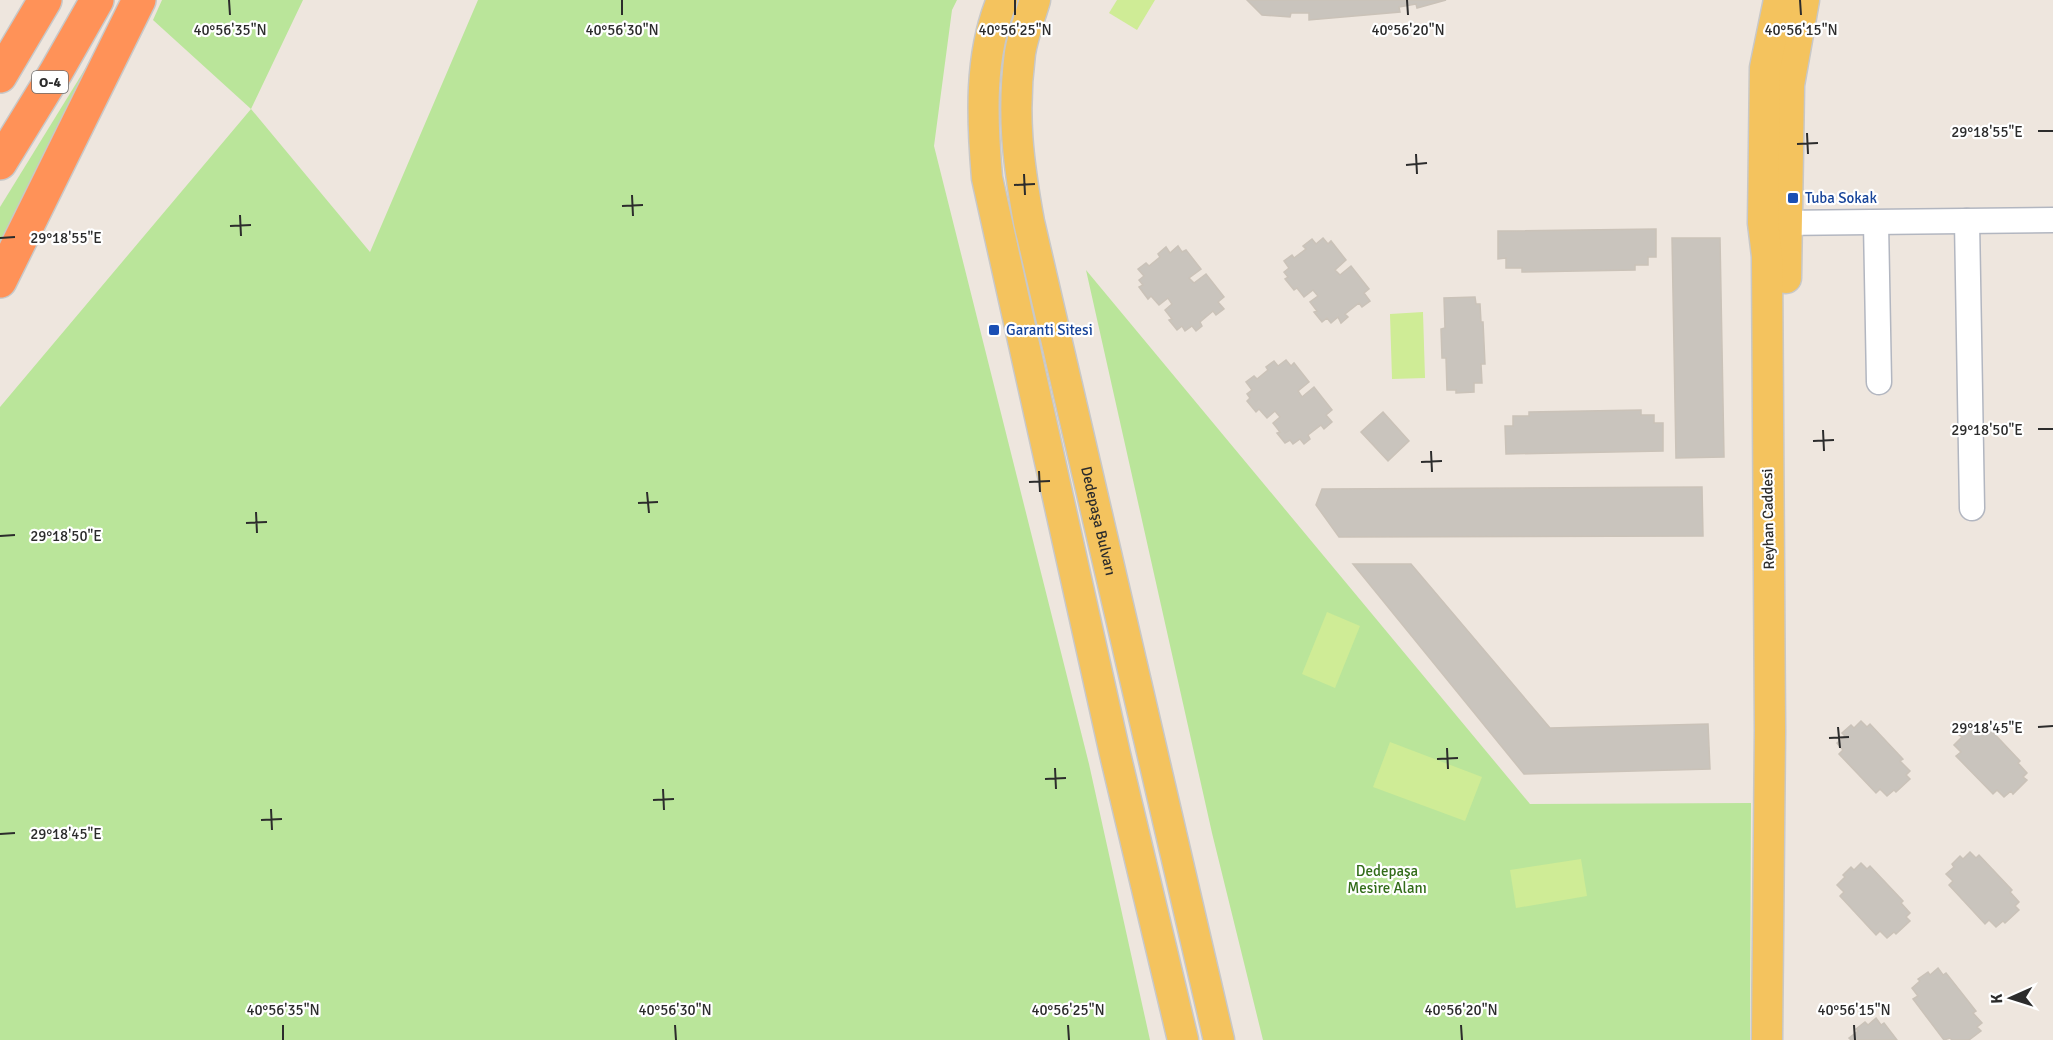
<svg xmlns="http://www.w3.org/2000/svg" width="2053" height="1040" viewBox="0 0 2053 1040" font-family="Signika,sans-serif">
<style>
.green{fill:#bae59a}
.pitch{fill:#cfec96}
.building{fill:#c9c4bd;stroke:#cac2b8;stroke-width:1.5}
.lines{fill:none;stroke-linecap:round;stroke-linejoin:round}
.minor-casing{stroke:#b2b6c0;stroke-width:27}
.major-casing{stroke:#c8c8c8;stroke-width:33}
.highway-casing{stroke:#c8c8c8;stroke-width:36}
.minor{stroke:#fff;stroke-width:24}
.major{stroke:#f4c35e;stroke-width:30}
.highway{stroke:#ff9258;stroke-width:33}
.ticks{fill:none;stroke:#2c2c2c;stroke-width:2}
.transit-dot{fill:#1a4fb4;stroke:#fff;stroke-width:2}
.labels{text-anchor:middle;stroke-width:4.5;stroke-linejoin:round;paint-order:stroke}
.shield{fill:#fff;stroke:#6b6b6b;stroke-width:1.5}
.shield-label{font-size:14px;font-weight:bold;fill:#2c2c2c}
.transit-label{font-size:15px;fill:#164399;stroke:#fff;text-anchor:start}
.street-label{font-size:15px;fill:#2c2c2c;stroke:#fff}
.park-label{font-size:15px;fill:#326c19;stroke:#fff}
.ticks-label{font-size:15px;text-anchor:middle;fill:#2c2c2c;stroke:#fff;stroke-width:4.5;stroke-linejoin:round;paint-order:stroke}
</style>
<rect width="100%" height="100%" fill="#eee6de"/>
<!-- green -->
<g class="green">
<polygon points="162,0 303,0 251,109 370,252 478,0 957,0 952,10 934,146 1089,764 1150,1040 0,1040 0,407 251,109 153,20"/>
<polygon points="98,48 0,248 0,207"/>
<polygon points="1086,270 1530,804 1751,803 1750,1040 1263,1040 1212,833"/>
</g>
<!-- pitch -->
<g class="pitch">
<polygon points="1117,0 1155,0 1137,30 1109,13"/>
<polygon points="1423,312 1425,378 1392,379 1390,314"/>
<polygon points="1327,612 1360,626 1335,688 1302,674"/>
<polygon points="1390,742 1482,777 1465,821 1373,787"/>
<polygon points="1581,859 1587,896 1516,908 1510,870"/>
</g>
<!-- building -->
<g class="building">
<polygon points="1247,0 1446,0 1417,8 1416,4 1399,7 1400,12 1309,20 1309,13 1291,13 1290,17 1262,15"/>
<polygon points="1656,229 1656,257 1648,257 1648,265 1635,265 1635,270 1522,272 1522,268 1506,268 1506,258 1498,259 1498,231"/>
<polygon points="1323,238 1328,244 1331,241 1346,260 1335,270 1340,275 1351,266 1369,289 1364,293 1370,301 1362,307 1359,303 1345,314 1348,317 1341,323 1338,317 1331,323 1327,318 1322,322 1314,312 1317,311 1310,302 1318,296 1313,290 1304,297 1297,288 1294,290 1285,279 1288,277 1284,272 1289,268 1284,261 1292,255 1294,258 1306,249 1303,246 1312,239 1316,244"/>
<polygon points="1672,238 1720,238 1724,457 1676,458"/>
<polygon points="1178,246 1182,252 1186,250 1201,269 1189,278 1194,283 1206,274 1224,297 1218,302 1224,309 1216,315 1213,311 1200,322 1202,326 1196,331 1192,326 1185,331 1182,326 1177,330 1169,320 1172,319 1165,310 1172,304 1168,298 1159,305 1151,296 1148,299 1139,287 1143,285 1139,280 1144,276 1138,269 1146,263 1149,266 1160,257 1158,254 1166,247 1170,253"/>
<polygon points="1475,297 1476,304 1480,304 1481,322 1483,322 1485,364 1481,364 1482,383 1474,383 1474,392 1456,393 1456,390 1447,390 1446,358 1442,358 1441,329 1445,328 1444,298"/>
<polygon points="1286,360 1291,366 1294,363 1309,382 1298,391 1302,397 1314,387 1332,410 1326,415 1332,422 1324,429 1321,425 1308,435 1310,439 1304,444 1300,439 1293,444 1290,440 1285,443 1277,433 1280,432 1273,423 1280,417 1275,411 1267,418 1259,409 1256,412 1247,401 1250,398 1247,394 1252,390 1246,382 1254,376 1257,379 1268,370 1266,367 1274,361 1278,366"/>
<polygon points="1641,410 1641,415 1654,415 1654,423 1663,423 1663,451 1506,454 1505,426 1513,426 1513,416 1529,416 1529,412"/>
<polygon points="1383,412 1409,441 1388,461 1361,432"/>
<polygon points="1702,487 1703,536 1339,537 1316,505 1322,489"/>
<polygon points="1353,564 1411,564 1550,728 1708,724 1710,769 1524,774"/>
<polygon points="1861,721 1867,727 1870,724 1903,759 1900,761 1910,771 1906,775 1910,779 1896,792 1894,790 1887,796 1880,789 1876,793 1839,754 1843,750 1837,743 1845,736 1842,733 1851,725 1854,728"/>
<polygon points="1978,722 1984,729 1987,726 2020,761 2018,763 2027,773 2023,777 2027,780 2013,794 2011,791 2004,797 1997,790 1993,794 1956,756 1961,752 1954,745 1962,737 1959,735 1968,727 1971,729"/>
<polygon points="1970,852 1976,858 1979,855 2012,890 2010,892 2019,902 2015,906 2019,910 2005,923 2003,921 1996,927 1989,920 1985,924 1949,885 1953,881 1946,874 1954,867 1952,864 1960,856 1963,859"/>
<polygon points="1861,863 1867,869 1870,866 1903,901 1901,903 1910,913 1906,917 1910,921 1896,934 1894,932 1887,938 1880,931 1876,935 1840,896 1844,892 1837,885 1845,877 1843,875 1851,867 1854,870"/>
<polygon points="1938,968 1943,975 1946,973 1976,1011 1973,1013 1982,1023 1977,1027 1981,1031 1969,1040 1952,1040 1950,1038 1944,1040 1913,999 1918,996 1912,988 1920,981 1918,979 1928,972 1930,975"/>
<polygon points="1876,1018 1881,1025 1884,1023 1897,1040 1851,1040 1849,1038 1858,1031 1856,1029 1865,1022 1868,1025"/>
</g>
<g class="lines">
<!-- minor casing -->
<g class="minor-casing">
<g id="minor">
<polyline points="1967,221 1972,508"/>
<polyline points="1770,223 2053,220"/>
<polyline points="1876,223 1879,382"/>
</g>
</g>
<!-- major casing -->
<g class="major-casing">
<g id="major">
<path d="M 1002,0 C 979,56 982,119 987,178 L 1115,754 L 1183,1040"/>
<path id="s1" d="M 1035,0 C 1030,17 1023,35 1020,53 C 1012,114 1018,162 1029,222 L 1219,1040"/>
<polyline points="1786,278 1789,85 1804,0"/>
<polyline points="1767,1040 1770,731 1767,256 1763,223 1765,68 1779,0"/>
</g>
</g>
<!-- highway casing -->
<g class="highway-casing">
<g id="highway">
<polyline points="0,76 45,0"/>
<polyline points="0,163 56,72 97,0"/>
<polyline points="0,281 139,0"/>
</g>
</g>
<!-- minor -->
<use href="#minor" class="minor"/>
<!-- major -->
<use href="#major" class="major"/>
<!-- highway -->
<use href="#highway" class="highway"/>
</g>
<!-- ticks -->
<path class="ticks" d="M 229,0 L 230,15M 622,0 L 622,15M 1015,0 L 1015,15M 1407,0 L 1408,15M 1800,0 L 1801,15M 2038,131 L 2053,131M 1807,133 L 1808,154M 1797,144 L 1818,143M 1416,154 L 1417,174M 1406,165 L 1427,163M 1024,174 L 1025,195M 1014,185 L 1035,184M 632,195 L 633,216M 622,206 L 643,205M 240,215 L 241,236M 230,226 L 251,225M 0,238 L 15,237M 2038,429 L 2053,429M 1823,430 L 1824,451M 1813,441 L 1834,440M 1431,451 L 1432,472M 1421,462 L 1442,461M 1039,471 L 1040,492M 1029,482 L 1050,481M 647,492 L 649,513M 638,503 L 658,502M 256,512 L 257,533M 246,523 L 267,522M 0,536 L 15,535M 1838,727 L 1840,748M 2038,727 L 2053,726M 1829,738 L 1849,737M 1447,748 L 1448,769M 1437,759 L 1458,758M 1055,768 L 1056,789M 1045,779 L 1066,778M 663,789 L 664,810M 653,800 L 674,799M 271,809 L 272,830M 261,820 L 282,819M 0,834 L 15,833M 283,1025 L 283,1040M 675,1025 L 676,1040M 1068,1025 L 1069,1040M 1461,1025 L 1462,1040M 1854,1025 L 1855,1040"/>
<!-- markers -->
<g class="transit-dot">
<rect x="1787" y="192" width="12" height="12" rx="3"/>
<rect x="988" y="324" width="12" height="12" rx="3"/>
</g>
<g class="labels">
<!-- shield labels -->
<rect class="shield" x="32" y="71" width="36" height="22" rx="4.5"/>
<g class="shield-label">
<text x="50" y="87">O-4</text>
</g>
<!-- transit labels -->
<g class="transit-label">
<text x="1805" y="203">Tuba Sokak</text>
<text x="1006" y="335">Garanti Sitesi</text>
</g>
<!-- street labels -->
<g class="street-label">
<text transform="translate(1768 519) rotate(-91)" y="5">Reyhan Caddesi</text>
<text dy="5" stroke="none"><textPath href="#s1" startOffset="532">Dedepaşa Bulvarı</textPath></text>
</g>
<!-- park labels -->
<g class="park-label">
<text x="1387" y="876">Dedepaşa<tspan x="1387" dy="17">Mesire Alanı</tspan></text>
</g>
</g>
<g class="ticks-label">
<text x="230" y="35">40°56'35"N</text>
<text x="622" y="35">40°56'30"N</text>
<text x="1015" y="35">40°56'25"N</text>
<text x="1408" y="35">40°56'20"N</text>
<text x="1801" y="35">40°56'15"N</text>
<text x="1987" y="137">29°18'55"E</text>
<text x="66" y="243">29°18'55"E</text>
<text x="1987" y="435">29°18'50"E</text>
<text x="66" y="541">29°18'50"E</text>
<text x="1987" y="733">29°18'45"E</text>
<text x="66" y="839">29°18'45"E</text>
<text x="283" y="1015">40°56'35"N</text>
<text x="675" y="1015">40°56'30"N</text>
<text x="1068" y="1015">40°56'25"N</text>
<text x="1461" y="1015">40°56'20"N</text>
<text x="1854" y="1015">40°56'15"N</text>
</g>
<!-- north arrow -->
<g transform="translate(2011 998) rotate(267)" stroke="#ffffff" stroke-width="4.5" paint-order="stroke">
<path d="M0-4.5L10 22L0 15L-10 22Z" fill="#2c2c2c"/>
<text y="-9" font-size="16" font-weight="bold" text-anchor="middle" fill="#2c2c2c">K</text>
</g>
</svg>
